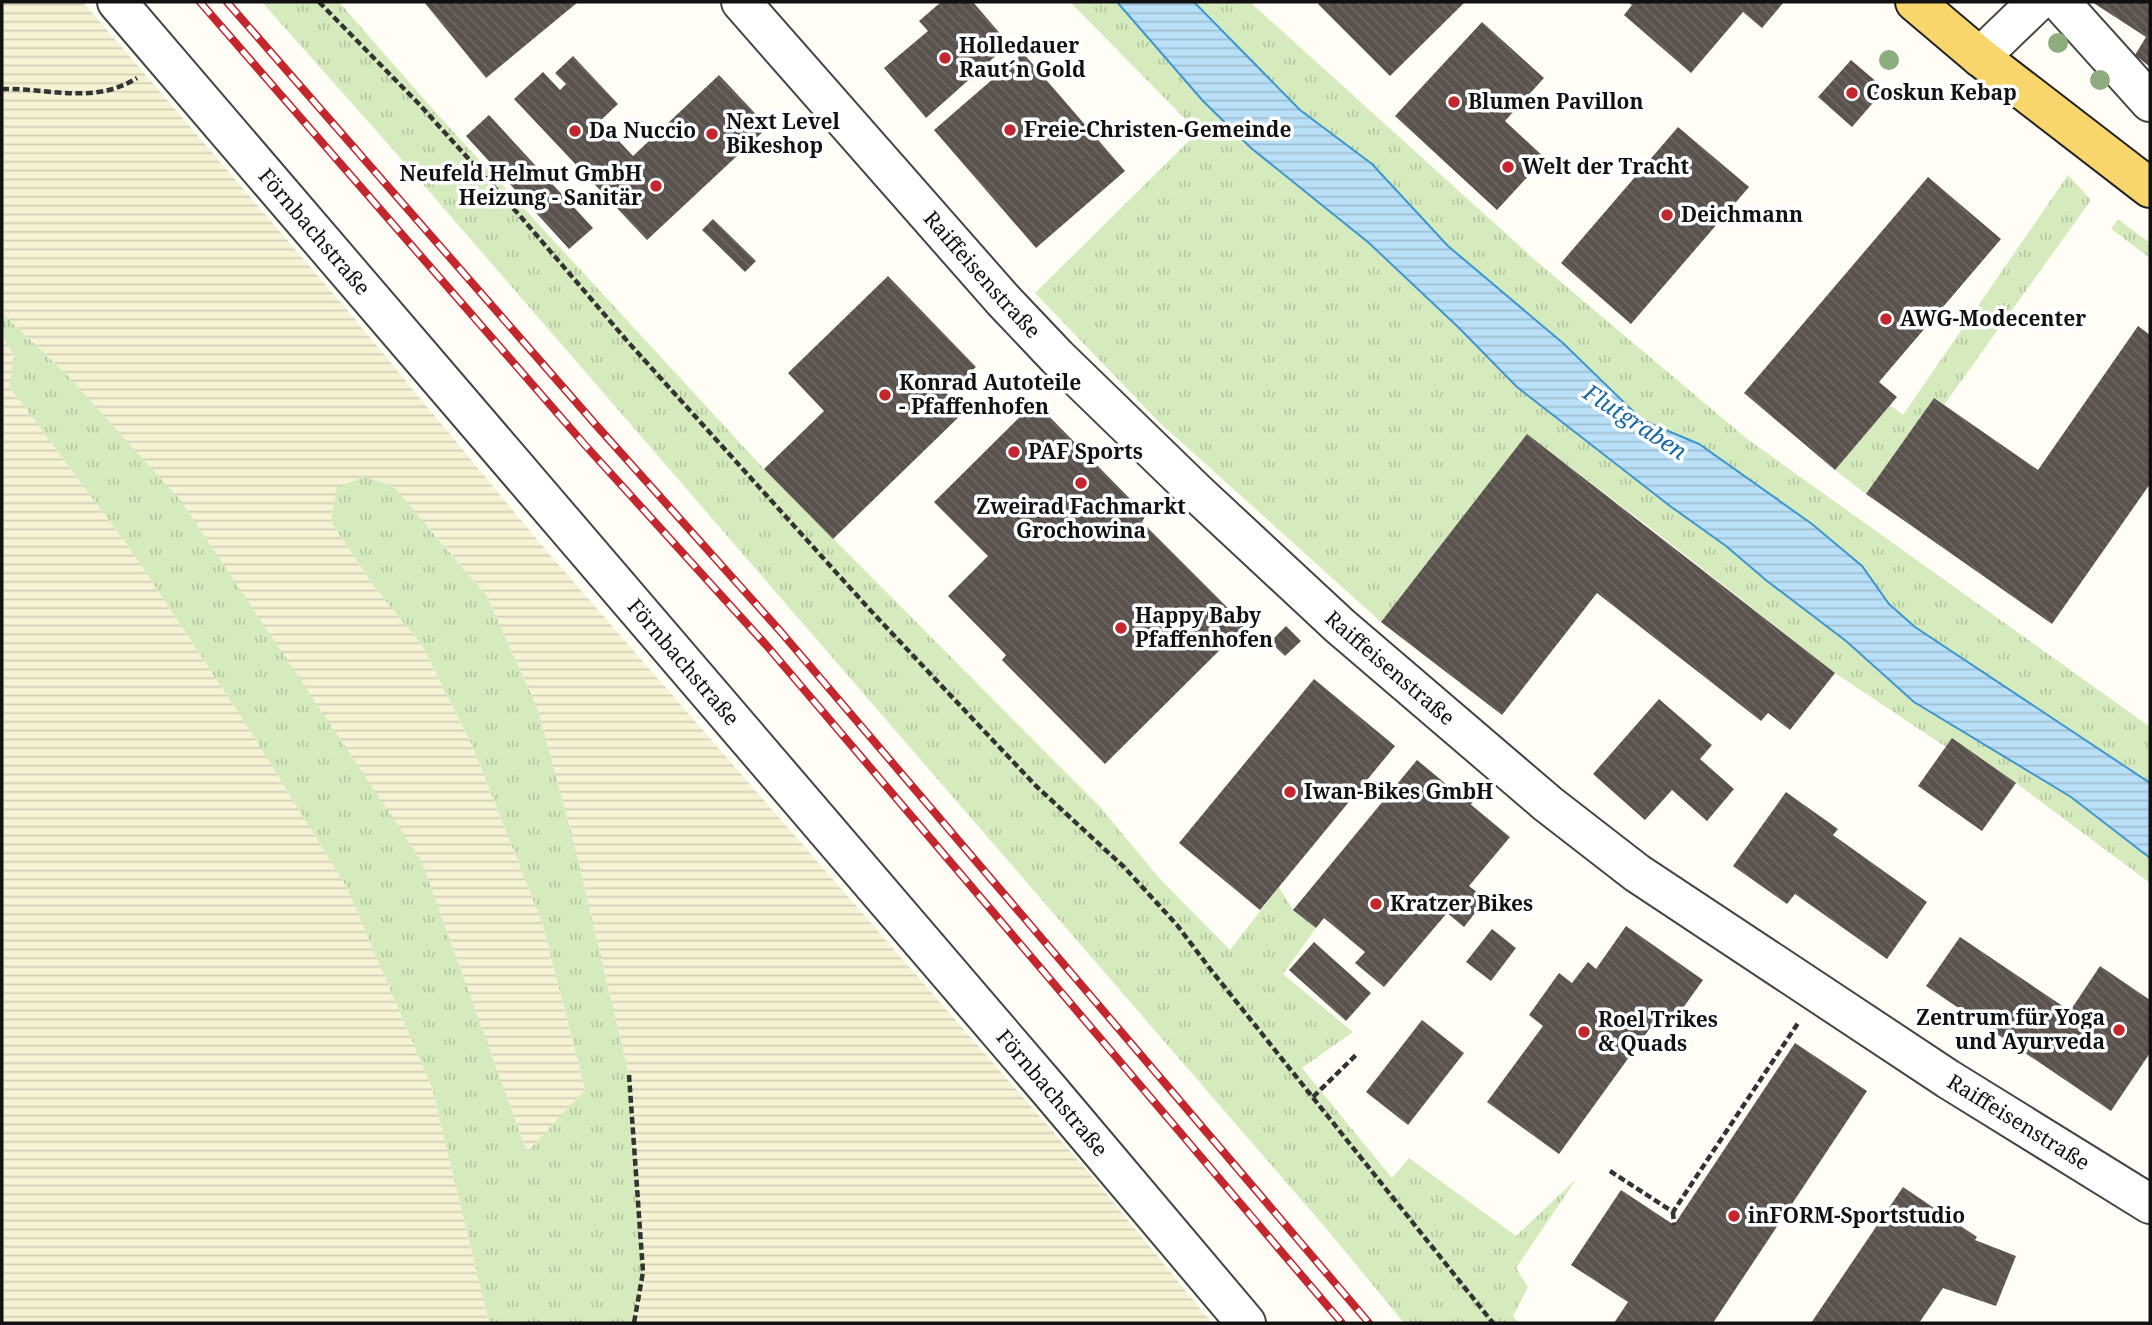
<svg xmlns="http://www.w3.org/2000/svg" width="2152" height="1325" viewBox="0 0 2152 1325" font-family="'Noto Serif',serif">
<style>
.farmland{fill:url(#farmland-rules)}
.grass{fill:url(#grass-tufts)}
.water{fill:url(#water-rules);stroke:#3f96cf;stroke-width:2}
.building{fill:url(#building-back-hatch)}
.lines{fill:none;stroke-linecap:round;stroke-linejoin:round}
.minor-casing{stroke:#444;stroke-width:42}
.major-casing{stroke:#222;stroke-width:42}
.path{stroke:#333;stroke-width:4.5;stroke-dasharray:7 3.5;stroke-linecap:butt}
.minor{stroke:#fff;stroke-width:38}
.major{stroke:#f9d66b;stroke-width:38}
.rail-casing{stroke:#c4262e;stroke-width:8}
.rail{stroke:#fff;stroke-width:5;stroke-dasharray:16;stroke-linecap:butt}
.tree{fill:#8dad7f}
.poi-dot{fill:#c4262e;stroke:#fff;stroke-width:2.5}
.labels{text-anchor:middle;stroke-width:7;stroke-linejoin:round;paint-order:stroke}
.poi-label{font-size:21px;font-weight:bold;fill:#111;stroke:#fff;text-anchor:start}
.street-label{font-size:21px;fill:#111;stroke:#fff}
.water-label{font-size:23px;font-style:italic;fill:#1768a6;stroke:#fff}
</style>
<defs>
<pattern id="farmland-rules" width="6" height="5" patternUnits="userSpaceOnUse" patternTransform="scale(1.75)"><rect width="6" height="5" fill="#f6f3d4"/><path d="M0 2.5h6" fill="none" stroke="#d2cfb5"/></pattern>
<pattern id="grass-tufts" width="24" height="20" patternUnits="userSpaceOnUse" patternTransform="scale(1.75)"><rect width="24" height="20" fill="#d5ebbd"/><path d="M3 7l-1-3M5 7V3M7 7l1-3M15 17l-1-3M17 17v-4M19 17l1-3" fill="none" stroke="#b6c8a1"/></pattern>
<pattern id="water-rules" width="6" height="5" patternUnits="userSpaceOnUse" patternTransform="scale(1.75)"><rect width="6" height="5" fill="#b9e0f7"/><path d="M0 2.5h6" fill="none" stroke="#9ebfd3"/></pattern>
<pattern id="building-back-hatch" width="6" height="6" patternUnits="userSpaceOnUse" patternTransform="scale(1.75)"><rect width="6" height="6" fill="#5a524d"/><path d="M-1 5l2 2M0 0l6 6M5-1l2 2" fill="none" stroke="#6d6662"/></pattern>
</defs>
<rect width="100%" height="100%" fill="#fffdf5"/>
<!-- farmland -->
<g class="farmland">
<polygon points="2,2 83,2 348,311 545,549 1095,1180 1212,1323 634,1323 643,1272 629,1075 572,835 538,710 487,596 428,526 331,522 373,585 423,647 472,745 543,925 585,1091 527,1152 421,860 66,374 2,313"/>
<polygon points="2,335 14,356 9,386 133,553 251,732 347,888 432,1088 489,1323 2,1323"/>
</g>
<!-- grass -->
<g class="grass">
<polygon points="262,2 339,2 437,114 764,469 1101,808 1160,879 1230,950 1279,887 1293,910 1316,928 1283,974 1353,1032 1302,1068 1392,1178 1409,1158 1516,1236 1577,1178 1516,1268 1528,1287 1513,1316 1519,1323 1404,1323 1330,1233 396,153"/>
<polygon points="1070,2 1250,2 1535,260 1746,438 2150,727 2150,883 2016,783 1946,747 1835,673 1666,540 1527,434 1381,622 1159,422 1035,293 1198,132"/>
<polygon points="2068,175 2091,200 1944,405 1934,398 1866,494 1835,470 1890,405 1903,415"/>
<polygon points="2118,219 2150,243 2150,258 2111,229"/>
<polygon points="2,313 66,374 181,501 421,860 527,1152 585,1090 543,925 472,745 423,647 373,585 331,522 337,487 364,477 393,486 487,596 538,710 572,835 629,1075 643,1272 634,1323 489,1323 432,1088 347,888 251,732 133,553 9,386 14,356 2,335"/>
</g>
<!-- water -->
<polygon class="water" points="1117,2 1194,2 1300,110 1372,164 1448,246 1564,344 1642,420 1699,444 1812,524 1862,566 1889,604 1915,627 2150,783 2150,858 2071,797 1914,702 1846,641 1767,581 1726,546 1670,506 1517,387 1458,327 1369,243 1251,148 1203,101"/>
<!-- building -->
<g class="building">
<polygon points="424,2 578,2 486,78"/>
<polygon points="941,2 973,2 1009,44 926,118 884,68 928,31 919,21"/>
<polygon points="1321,2 1465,2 1390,76 1318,4"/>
<polygon points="1628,2 1784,2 1762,28 1743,12 1691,73 1624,15 1632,5"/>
<polygon points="2092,2 2150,2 2150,67 2135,55 2146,37"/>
<polygon points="1482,22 1544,78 1505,121 1545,158 1497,210 1395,116"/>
<polygon points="1023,53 1125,171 1036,248 934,130"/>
<polygon points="573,56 618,104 600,121 633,156 719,75 768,127 647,240 514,99 543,72 560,90 566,84 555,73"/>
<polygon points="1851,60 1885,89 1852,127 1818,97"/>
<polygon points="489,115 593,228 569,249 466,136"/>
<polygon points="1678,127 1749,187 1631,324 1561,263"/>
<polygon points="1928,177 2001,239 1879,382 1897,397 1835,470 1744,393"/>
<polygon points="713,219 756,261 745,272 702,230"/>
<polygon points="888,276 976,367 947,394 964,412 833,539 764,469 824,411 788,373"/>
<polygon points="2138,326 2150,335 2150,484 2052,624 1866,494 1934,398 2038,470"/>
<polygon points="1035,402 1146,515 1142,522 1245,625 1105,764 1002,660 1006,655 948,596 988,556 934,502"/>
<polygon points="1527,434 1835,673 1790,730 1768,713 1761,721 1597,593 1502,715 1381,622"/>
<polygon points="1286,626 1301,641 1285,656 1270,642"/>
<polygon points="1314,679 1395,746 1260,910 1179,843"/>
<polygon points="1659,699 1712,745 1700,759 1734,789 1707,821 1672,790 1645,820 1593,774"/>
<polygon points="1952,738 2016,783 1982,831 1918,786"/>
<polygon points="1417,760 1510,837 1469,886 1486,899 1464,927 1447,913 1384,987 1355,963 1365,952 1324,918 1316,928 1293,910"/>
<polygon points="1786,792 1838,829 1833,835 1927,902 1887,959 1795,894 1787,904 1733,866"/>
<polygon points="1626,926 1703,980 1673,1022 1661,1013 1559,1154 1487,1102 1543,1026 1529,1015 1559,973 1572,983 1588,962 1596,969"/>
<polygon points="1492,929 1516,948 1491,981 1466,962"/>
<polygon points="1960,937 2070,1011 2100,966 2150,1000 2150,1053 2111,1111 1926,986"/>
<polygon points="1314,942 1371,993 1346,1021 1289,970"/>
<polygon points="1422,1020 1464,1053 1408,1125 1366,1092"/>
<polygon points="1795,1043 1867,1091 1713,1323 1614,1323 1628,1302 1571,1265 1621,1190 1674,1225"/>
<polygon points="1903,1187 1977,1237 1975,1240 2016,1256 1996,1306 1943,1288 1919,1323 1811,1323"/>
</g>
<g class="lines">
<!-- minor casing -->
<g class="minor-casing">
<g id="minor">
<path id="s1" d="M 117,2 L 1051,1092 L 1246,1323"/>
<path id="s2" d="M 741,2 L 1003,300 L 1057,357 L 1197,493 L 1340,626 L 1548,804 L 1637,873 L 1948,1079 L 2150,1204"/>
<polyline points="2060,2 2150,102"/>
<polyline points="1980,57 2037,2"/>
</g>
</g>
<!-- major casing -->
<g class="major-casing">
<polyline id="major" points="1915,2 1980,57 2150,188"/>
</g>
<!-- path -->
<g class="path">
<polyline points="319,2 419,104 521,217 628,342 871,611 1036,786 1124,867 1177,925 1211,970 1493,1323"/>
<path d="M 2,89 C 50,88 94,105 137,78"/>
<polyline points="1469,803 1479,791"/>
<polyline points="629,1075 643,1272 634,1323"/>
<polyline points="1313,1097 1356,1055"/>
<polyline points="1610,1171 1673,1212 1798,1023"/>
<polyline points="1673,1212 1674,1225"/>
</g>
<!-- minor -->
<use href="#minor" class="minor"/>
<!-- major -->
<use href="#major" class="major"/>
<!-- rail casing -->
<g class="rail-casing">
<g id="rail">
<polyline points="200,2 585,445 767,646 1342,1323"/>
<polyline points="227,2 596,425 781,632 1369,1323"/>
</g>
</g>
<!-- rail -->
<use href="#rail" class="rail"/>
</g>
<!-- trees -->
<g class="tree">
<circle cx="2058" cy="43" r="10"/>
<circle cx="1889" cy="60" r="10"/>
<circle cx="2100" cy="80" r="10"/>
</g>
<!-- markers -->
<g class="poi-dot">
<circle cx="945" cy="58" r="7"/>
<circle cx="1852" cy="93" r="7"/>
<circle cx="1454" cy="102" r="7"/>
<circle cx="1010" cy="130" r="7"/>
<circle cx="575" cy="131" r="7"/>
<circle cx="712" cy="134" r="7"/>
<circle cx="1508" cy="167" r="7"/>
<circle cx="656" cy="186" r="7"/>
<circle cx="1667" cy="215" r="7"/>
<circle cx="1886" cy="319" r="7"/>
<circle cx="885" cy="395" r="7"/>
<circle cx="1014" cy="452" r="7"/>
<circle cx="1081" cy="483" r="7"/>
<circle cx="1121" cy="628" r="7"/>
<circle cx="1290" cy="792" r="7"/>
<circle cx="1376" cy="904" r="7"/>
<circle cx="2119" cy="1030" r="7"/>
<circle cx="1584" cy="1032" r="7"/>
<circle cx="1734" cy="1216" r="7"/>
</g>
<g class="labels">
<!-- poi labels -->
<g class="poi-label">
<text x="959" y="53">Holledauer<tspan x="959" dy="24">Raut´n Gold</tspan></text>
<text x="1866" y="100">Coskun Kebap</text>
<text x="1468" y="109">Blumen Pavillon</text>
<text x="726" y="129">Next Level<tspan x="726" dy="24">Bikeshop</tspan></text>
<text x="1024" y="137">Freie-Christen-Gemeinde</text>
<text x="589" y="138">Da Nuccio</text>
<text x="1522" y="174">Welt der Tracht</text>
<text x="642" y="181" text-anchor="end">Neufeld Helmut GmbH<tspan x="642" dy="24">Heizung - Sanitär</tspan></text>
<text x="1681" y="222">Deichmann</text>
<text x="1900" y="326">AWG-Modecenter</text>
<text x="899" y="390">Konrad Autoteile<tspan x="899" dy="24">- Pfaffenhofen</tspan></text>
<text x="1028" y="459">PAF Sports</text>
<text x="1081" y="514" text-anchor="middle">Zweirad Fachmarkt<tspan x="1081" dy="24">Grochowina</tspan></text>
<text x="1135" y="623">Happy Baby<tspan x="1135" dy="24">Pfaffenhofen</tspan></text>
<text x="1304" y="799">Iwan-Bikes GmbH</text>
<text x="1390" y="911">Kratzer Bikes</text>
<text x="2105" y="1025" text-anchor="end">Zentrum für Yoga<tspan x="2105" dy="24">und Ayurveda</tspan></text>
<text x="1598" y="1027">Roel Trikes<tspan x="1598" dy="24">&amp; Quads</tspan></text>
<text x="1748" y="1223">inFORM-Sportstudio</text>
</g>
<!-- street labels -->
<g class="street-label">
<text dy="7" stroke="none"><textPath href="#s1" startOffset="303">Förnbachstraße</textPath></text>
<text dy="7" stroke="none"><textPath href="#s2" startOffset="364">Raiffeisenstraße</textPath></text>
<text dy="7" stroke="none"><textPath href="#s1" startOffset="870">Förnbachstraße</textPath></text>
<text dy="7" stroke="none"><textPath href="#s2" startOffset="931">Raiffeisenstraße</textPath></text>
<text dy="7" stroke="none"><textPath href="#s1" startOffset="1437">Förnbachstraße</textPath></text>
<text dy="7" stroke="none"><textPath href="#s2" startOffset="1708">Raiffeisenstraße</textPath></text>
</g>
<!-- water labels -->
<g class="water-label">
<text transform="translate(1635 422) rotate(33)" y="8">Flutgraben</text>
</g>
</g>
<!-- border -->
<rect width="2152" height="1325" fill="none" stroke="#111111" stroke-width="7"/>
</svg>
